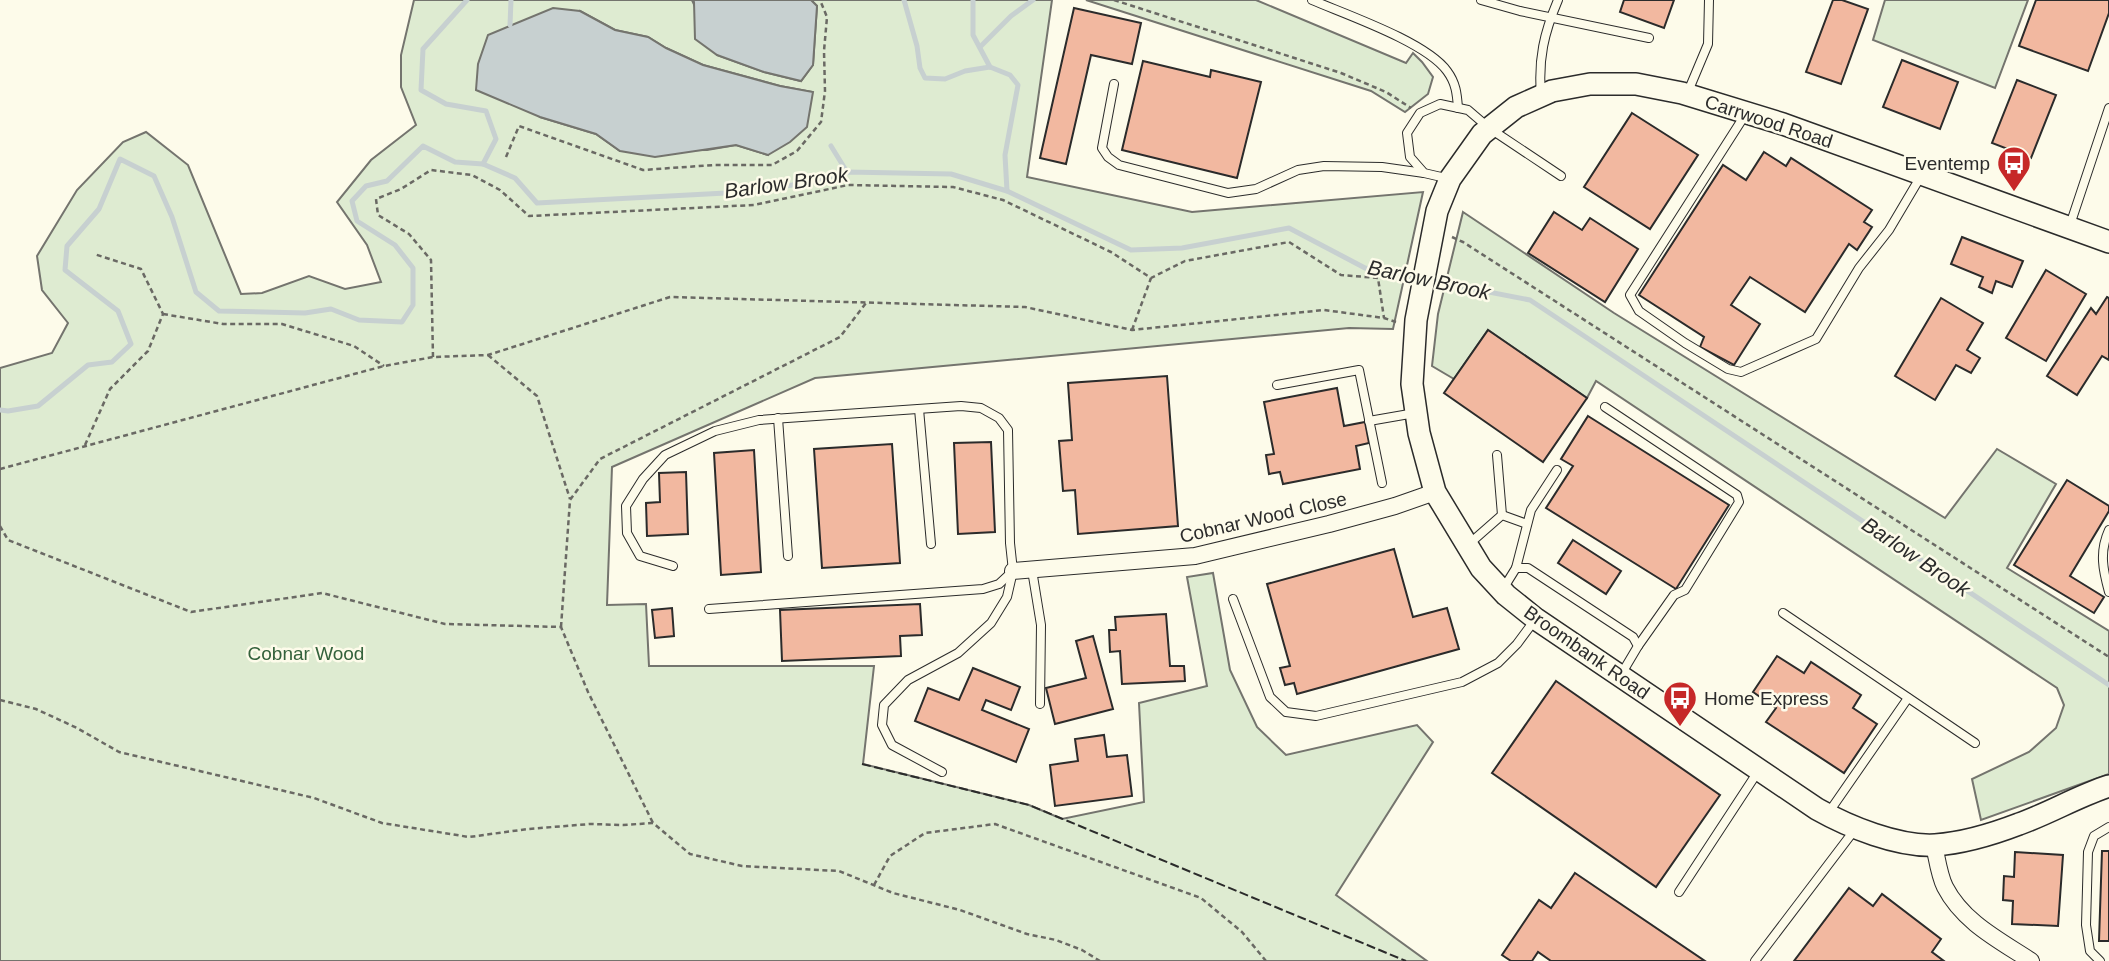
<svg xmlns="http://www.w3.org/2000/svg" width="2109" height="961" viewBox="0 0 2109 961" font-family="Helvetica,sans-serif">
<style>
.green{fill:#deebd1;stroke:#74746e;stroke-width:2;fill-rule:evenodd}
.water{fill:#c7d0d0;stroke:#74746e;stroke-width:2}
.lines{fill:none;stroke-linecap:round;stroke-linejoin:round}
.stream{stroke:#c7d0d0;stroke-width:5}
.building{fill:#f2b8a0;stroke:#2b2b2b;stroke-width:2}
.lane-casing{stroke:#2b2b2b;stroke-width:10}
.street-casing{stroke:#2b2b2b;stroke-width:18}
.secondary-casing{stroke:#2b2b2b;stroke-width:24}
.path{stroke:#6a6964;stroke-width:2.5;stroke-dasharray:5 3.5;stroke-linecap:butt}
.lane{stroke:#fdfbea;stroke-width:8}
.street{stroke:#fdfbea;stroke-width:16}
.secondary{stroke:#fdfbea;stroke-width:21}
.fence{stroke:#2b2b2b;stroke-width:2;stroke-dasharray:9 3.5;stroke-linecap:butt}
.labels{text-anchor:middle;stroke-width:5;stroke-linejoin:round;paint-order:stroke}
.street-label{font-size:19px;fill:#2b2b2b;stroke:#fdfbea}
.poi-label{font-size:19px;fill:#2b2b2b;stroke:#fdfbea;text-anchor:end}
.park-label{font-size:19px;fill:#34623c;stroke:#fdfbea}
.water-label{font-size:21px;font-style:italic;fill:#2b2b2b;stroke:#fdfbea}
</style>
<rect width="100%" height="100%" fill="#fdfbea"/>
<!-- green -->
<g class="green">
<path d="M 414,0 L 692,0 L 717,55 L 764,72 L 801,81 L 813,65 L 817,6 L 811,0 L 1052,0 L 1027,177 L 1192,212 L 1423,192 L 1393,329 L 1349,328 L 815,378 L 612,467 L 607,605 L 646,604 L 649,666 L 874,666 L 863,764 L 1029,805 L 1062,819 L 1144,802 L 1139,703 L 1207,686 L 1187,577 L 1213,573 L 1230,670 L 1257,727 L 1286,755 L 1417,725 L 1433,742 L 1336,895 L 1427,961 L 0,961 L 0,368 L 52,353 L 68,323 L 42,290 L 37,256 L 77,190 L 123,142 L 146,132 L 188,165 L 241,294 L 262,293 L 309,276 L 345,289 L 381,282 L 367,245 L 337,202 L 371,160 L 416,125 L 401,87 L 401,55 ZM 580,11 L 615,30 L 648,37 L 666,48 L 703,65 L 780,86 L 812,92 L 768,155 L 736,145 L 707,150 L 620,151 L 596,134 L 540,117 Z"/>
<polygon points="1086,0 1256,0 1406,63 1413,53 1422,62 1433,77 1428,94 1405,112 1371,91"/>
<polygon points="1885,0 2028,0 1995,88 1873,40"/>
<polygon points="1463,212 1614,313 1945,518 1997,449 2056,484 2007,568 2109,631 2109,774 1981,820 1972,779 2029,752 2056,728 2064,705 2057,688 1596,381 1587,398 1488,330 1454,379 1432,366 1438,314"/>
</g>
<!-- water -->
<g class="water">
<polygon points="692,0 811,0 817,6 813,65 801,81 764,72 717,55 695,39 694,2"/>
<polygon points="553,8 580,11 615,30 648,37 666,48 703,65 780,86 813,92 807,127 790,142 768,155 736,145 655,157 620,151 596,134 540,117 476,90 478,64 488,35"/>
</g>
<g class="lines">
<!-- stream -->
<g class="stream">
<polyline points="467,0 423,49 421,90 446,104 486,111 496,139 483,164"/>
<polyline points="904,0 917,46 920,68 925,78 945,79 965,71 990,67 1010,75 1018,85 1005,155 1007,191"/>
<polyline points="973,0 973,35 990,67"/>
<polyline points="510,25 511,0"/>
<polyline points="980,47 1011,16 1033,0"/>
<polyline points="831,146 847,172"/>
<polyline points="1427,280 1530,300 2109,685"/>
<polyline points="0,410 8,411 38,406 88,365 112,362 131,344 118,311 65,270 67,246 99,209 120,159 154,176 172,217 196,292 219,311 305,313 331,309 359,320 402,322 413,305 413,268 395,245 357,221 352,201 366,186 387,181 423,146 455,162 483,164 515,178 537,203 745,192 806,183 847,172 951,174 1007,191 1131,250 1182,248 1289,228 1365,268 1418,278"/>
</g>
</g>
<!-- building -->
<g class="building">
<polygon points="1624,0 1674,0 1664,28 1620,12"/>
<polygon points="1833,0 1842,0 1868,9 1841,84 1806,72"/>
<polygon points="2036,0 2109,0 2109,13 2088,71 2019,46"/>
<polygon points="1074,8 1141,23 1132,64 1091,55 1066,164 1040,158"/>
<polygon points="1902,60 1958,82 1940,129 1883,107"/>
<polygon points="1143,61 1210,77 1211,70 1261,82 1237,178 1122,150"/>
<polygon points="2017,80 2056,95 2031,158 1992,143"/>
<polygon points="1632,113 1698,155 1650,229 1584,187"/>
<polygon points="1764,152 1786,166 1791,158 1872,210 1864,222 1872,227 1857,250 1849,244 1805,312 1750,277 1731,305 1760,324 1734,365 1700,347 1704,337 1639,295 1723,165 1746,180"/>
<polygon points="1554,212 1582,230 1590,218 1638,249 1605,302 1528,253"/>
<polygon points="1962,237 2023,261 2012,287 1996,281 1992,293 1979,287 1983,277 1951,264"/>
<polygon points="2046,270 2086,294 2046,361 2006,338"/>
<polygon points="2107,297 2109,298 2109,360 2102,356 2077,395 2047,376 2091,308 2096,314"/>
<polygon points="1941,298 1983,323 1967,350 1980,358 1971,373 1956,365 1935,400 1895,376"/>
<polygon points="1488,330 1587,398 1543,462 1444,393"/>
<polygon points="1167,376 1178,526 1078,534 1075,490 1063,491 1059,441 1072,440 1068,383"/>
<polygon points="1337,388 1344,426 1365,422 1369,443 1356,446 1360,469 1283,484 1280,472 1269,474 1266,455 1274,454 1264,402"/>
<polygon points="1588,416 1729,505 1676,589 1546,508 1573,466 1561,459"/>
<polygon points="991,442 995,532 958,534 954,443"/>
<polygon points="892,444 900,563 822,568 814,449"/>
<polygon points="754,450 761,572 721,575 714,453"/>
<polygon points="686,472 688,534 647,536 646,503 660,502 659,473"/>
<polygon points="2067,480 2109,506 2109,511 2070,576 2104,597 2094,613 2014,565"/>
<polygon points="1573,540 1621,571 1606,594 1558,563"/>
<polygon points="1394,549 1413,617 1447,608 1459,649 1297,694 1294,683 1285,685 1280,668 1290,666 1267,584"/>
<polygon points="920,604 922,635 900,636 901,656 782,661 780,610"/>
<polygon points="672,608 674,636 655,638 652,610"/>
<polygon points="1166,614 1170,666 1184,666 1185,681 1122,684 1120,651 1110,652 1109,630 1116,630 1115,617"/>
<polygon points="1093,636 1113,709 1055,724 1046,688 1086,678 1076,641"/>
<polygon points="1777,656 1804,673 1811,662 1861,695 1853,708 1877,724 1844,773 1766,722 1776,708 1753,692"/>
<polygon points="973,668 1020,687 1011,710 986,700 982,710 1029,729 1016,762 915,721 928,688 959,700"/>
<polygon points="1556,681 1720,795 1656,887 1492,773"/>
<polygon points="1104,735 1107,757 1127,755 1132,796 1055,806 1050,765 1078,761 1075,739"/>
<polygon points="2102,851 2109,851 2109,941 2099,941"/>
<polygon points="2015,852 2063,855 2058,926 2012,924 2013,901 2003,900 2004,876 2014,877"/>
<polygon points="1575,873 1705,961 1551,961 1538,952 1532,961 1511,961 1502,955 1539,900 1551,908"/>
<polygon points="1849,888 1873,906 1882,894 1941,939 1932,952 1944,961 1794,961"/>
</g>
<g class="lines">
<!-- lane casing -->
<g class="lane-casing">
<g id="lane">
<path d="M 1312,0 C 1347,15 1426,42 1447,71 C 1456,83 1457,94 1458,108"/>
<polyline points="1481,0 1520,11 1649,38"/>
<polyline points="1114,84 1102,148 1108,157 1119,165 1228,193 1256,189 1298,170 1324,166 1382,167 1424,173"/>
<polyline points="1687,94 1708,44 1709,0"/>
<path d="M 1541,95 C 1538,59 1544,33 1558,0"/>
<polyline points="1745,115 1630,295 1639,311 1685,343 1728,369 1741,372 1816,339 1859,268 1889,230 1921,176"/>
<polyline points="1450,179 1424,173 1410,157 1407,133 1420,113 1440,104 1468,110 1489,128 1561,176"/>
<polyline points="2070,225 2109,108"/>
<polyline points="1277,385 1359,370 1382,483"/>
<polyline points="1605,407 1737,495 1739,502 1685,590 1674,595 1638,646"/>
<polyline points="919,409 931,544"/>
<polyline points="778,418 788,556"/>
<polyline points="1369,421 1415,413"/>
<polyline points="1497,455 1502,515"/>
<path d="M 2109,530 C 2099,552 2103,570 2109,592"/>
<polyline points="1469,544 1502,515 1527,524"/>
<polyline points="673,566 640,556 627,533 626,506 643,479 665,455 715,431 759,420 961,406 981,408 999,418 1008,430 1010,543 1013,571 1007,597 991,623 958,653 908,680 884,705 882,725 892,745 942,772"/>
<polyline points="1516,568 1531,510 1557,470"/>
<polyline points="1032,570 1041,625 1040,704"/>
<polyline points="1503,589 1516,568 1528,568 1633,637 1638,646 1622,673"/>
<polyline points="1233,599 1270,697 1286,712 1316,716 1462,682 1498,663 1517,644 1534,621"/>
<polyline points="709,609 983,589 999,584 1013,571"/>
<polyline points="1783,613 1975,743"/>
<polyline points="1829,812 1908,698"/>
<polyline points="1679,892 1759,770"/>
<polyline points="1755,961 1856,828"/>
<polyline points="2100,961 2090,951 2086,925 2088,852 2094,836 2109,827"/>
</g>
</g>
<!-- street casing -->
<g class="street-casing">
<g id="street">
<polyline points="1013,571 1195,556 1329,524 1395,506 1435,492"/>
<path d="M 1934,845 C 1937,858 1939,875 1945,887 C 1963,922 1999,940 2031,961"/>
</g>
</g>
<!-- secondary casing -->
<g class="secondary-casing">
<path id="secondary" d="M 2109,242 L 1783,124 L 1682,93 L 1636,84 L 1590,84 L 1552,91 L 1516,107 L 1482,134 L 1450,179 L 1437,211 L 1416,320 L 1412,384 L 1419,433 L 1435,492 L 1481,568 L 1506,595 L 1536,619 L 1817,809 C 1849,827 1898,847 1935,845 C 1963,843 1993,834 2019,824 C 2050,813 2078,796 2109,786"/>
</g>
<!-- path -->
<g class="path">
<polyline points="1114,0 1341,73 1386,92 1411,108"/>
<polyline points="506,157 519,126 643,170 714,165 772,165 797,151 821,122 825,91 824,51 827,17 820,0"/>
<polyline points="1452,237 1463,242 2109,657"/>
<polyline points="163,314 223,324 282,324 354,346 384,366"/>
<polyline points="1132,330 1151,278"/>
<polyline points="488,355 537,396 570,499"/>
<polyline points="433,357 431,260 409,234 378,215 376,199 401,189 431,170 472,175 500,190 529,216 754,205 848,185 953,187 1003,200 1111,252 1151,278 1185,261 1289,242 1341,275 1378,278 1384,318"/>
<polyline points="85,445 110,389 148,351 163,314 141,269 94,254"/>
<polyline points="0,469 384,366 433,357 488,355 670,297 1025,307 1132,330 1324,310 1384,318 1396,322"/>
<polyline points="0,526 8,540 191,612 322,593 445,624 561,627 588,692 653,823"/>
<polyline points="561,627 570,500 600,459 840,337 866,303"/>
<polyline points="0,700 36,709 77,728 119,752 314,798 382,823 469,837 528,829 590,824 623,825 653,823 690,854 742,866 839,871 893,893 960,910 1027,934 1056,940 1082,950 1100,961"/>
<polyline points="874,885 890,856 925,833 995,824 1201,898 1242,932 1266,961"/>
</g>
<!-- lane -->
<use href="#lane" class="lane"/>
<!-- street -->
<use href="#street" class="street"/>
<!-- secondary -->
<use href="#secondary" class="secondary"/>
<!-- fence -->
<polyline class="fence" points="862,764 1029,805 1406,961"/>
</g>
<!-- icons -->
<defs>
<g id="bus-pin" transform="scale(1.75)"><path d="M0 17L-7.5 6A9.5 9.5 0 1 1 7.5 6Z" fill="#c62828" stroke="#fdfbea"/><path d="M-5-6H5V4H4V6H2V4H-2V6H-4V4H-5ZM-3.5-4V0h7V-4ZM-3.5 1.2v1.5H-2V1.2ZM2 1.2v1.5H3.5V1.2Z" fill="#fff"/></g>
</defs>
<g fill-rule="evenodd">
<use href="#bus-pin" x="2014" y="163"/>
<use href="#bus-pin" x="1680" y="698"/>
</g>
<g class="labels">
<!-- street labels -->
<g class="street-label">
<text transform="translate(1769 121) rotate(18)" y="7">Carrwood Road</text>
<text transform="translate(1263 517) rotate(-13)" y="7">Cobnar Wood Close</text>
<text transform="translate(1587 652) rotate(35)" y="7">Broombank Road</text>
</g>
<!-- poi labels -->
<g class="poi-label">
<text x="1990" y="170">Eventemp</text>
<text x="1704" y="705" text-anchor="start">Home Express</text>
</g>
<!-- park labels -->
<g class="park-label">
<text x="306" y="660">Cobnar Wood</text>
</g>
<!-- water labels -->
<g class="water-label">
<text transform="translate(786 183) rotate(-8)" y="7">Barlow Brook</text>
<text transform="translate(1429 280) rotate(12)" y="7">Barlow Brook</text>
<text transform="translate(1916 557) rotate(34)" y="7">Barlow Brook</text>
</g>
</g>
</svg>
